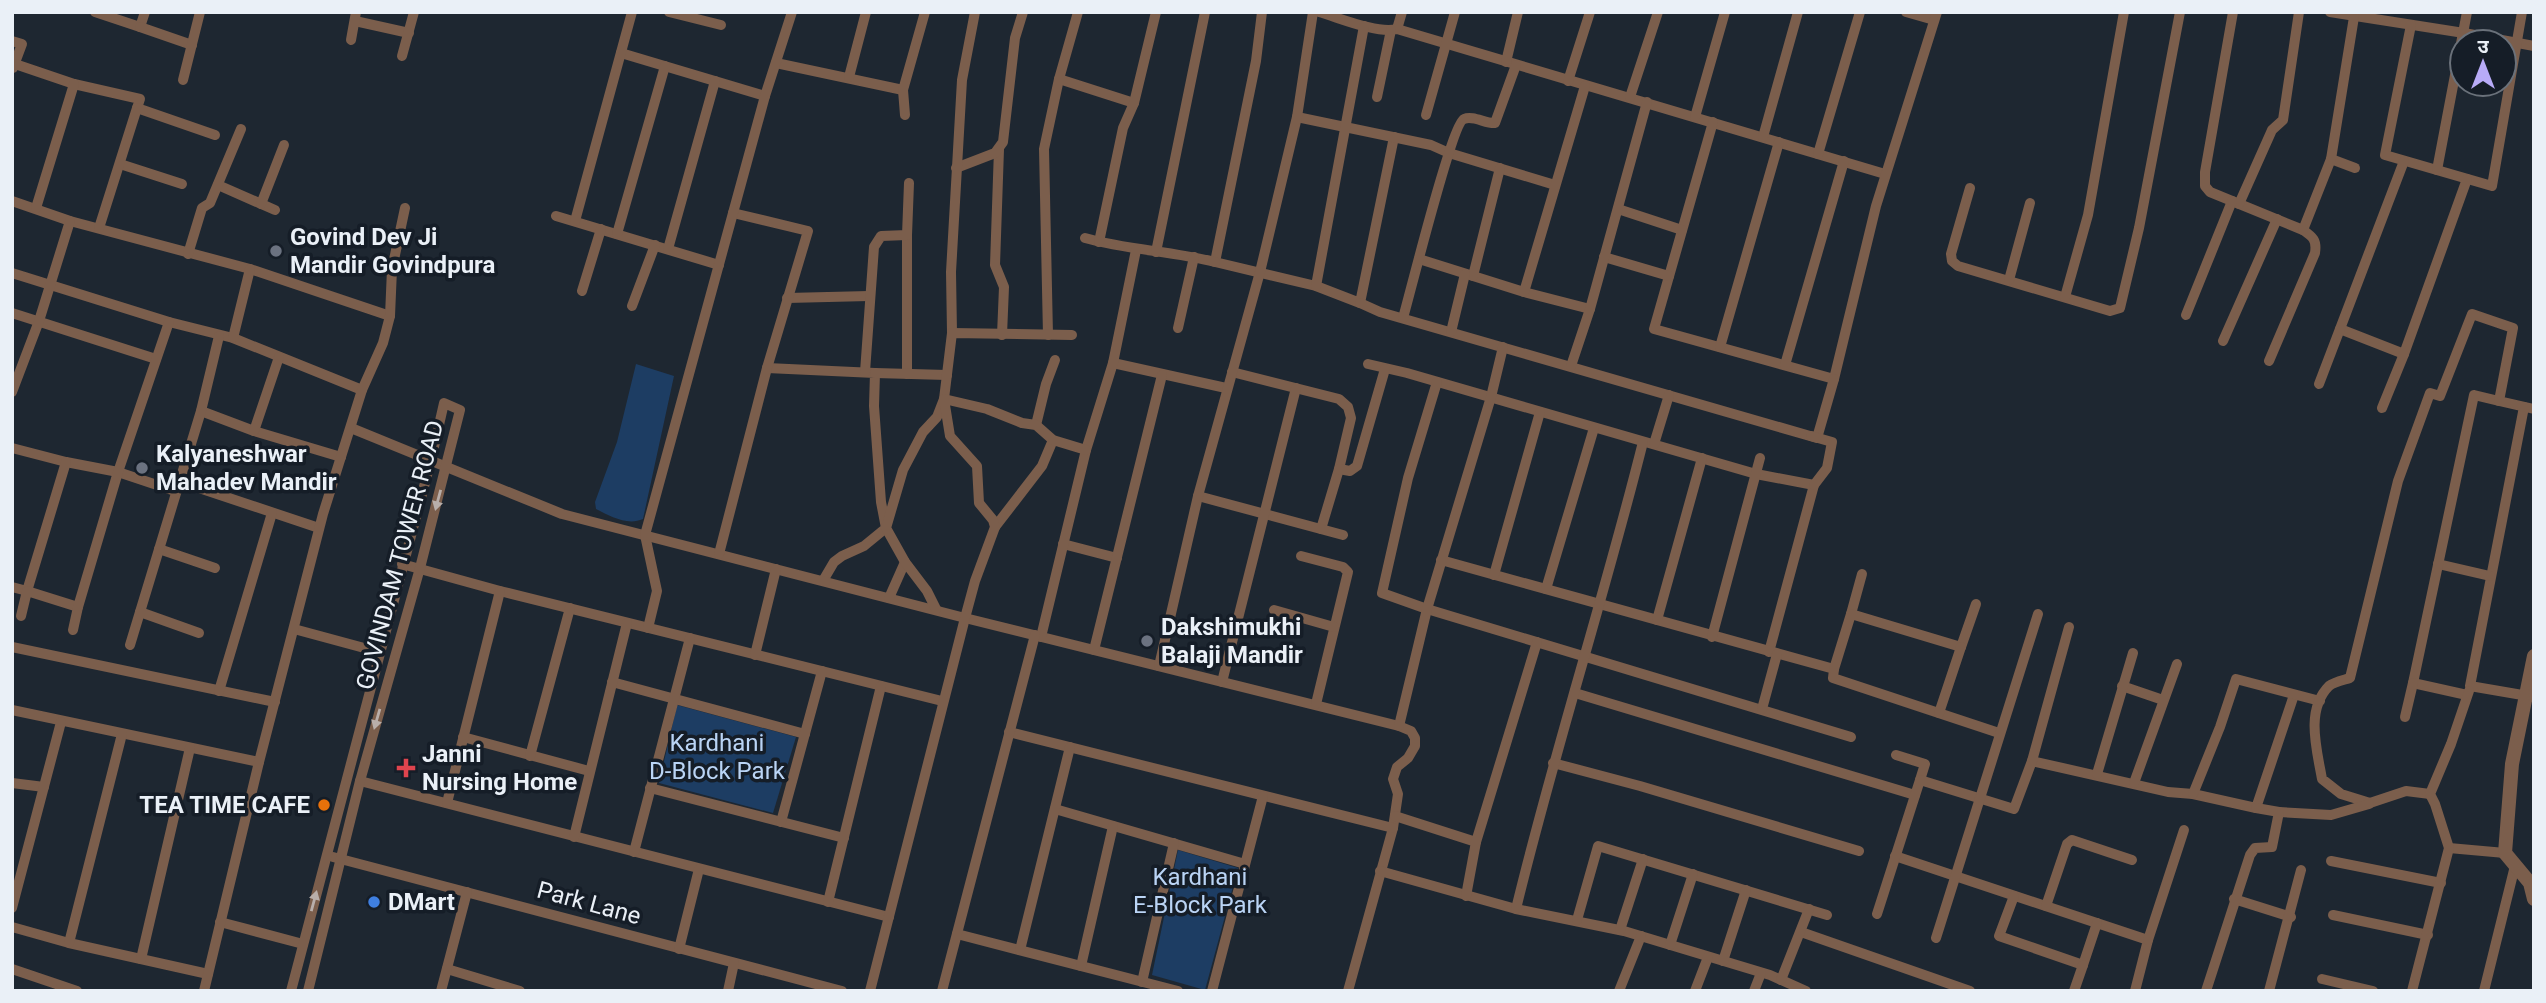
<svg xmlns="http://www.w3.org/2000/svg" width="2546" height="1003" viewBox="0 0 2546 1003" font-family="Roboto,'Noto Sans Devanagari',sans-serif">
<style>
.park{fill:#1d3d63}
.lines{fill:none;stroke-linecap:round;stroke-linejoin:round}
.minor{stroke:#7b5e4c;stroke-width:10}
.tertiary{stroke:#7b5e4c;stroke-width:14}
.oneway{fill:#b8aeaa}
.worship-dot{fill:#6b7280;stroke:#151d27;stroke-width:2.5}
.health-dot{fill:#e0444e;stroke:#151d27;stroke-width:2.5}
.food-dot{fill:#e8710a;stroke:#151d27;stroke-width:2.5}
.shop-dot{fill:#3f7fe0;stroke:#151d27;stroke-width:2.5}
.labels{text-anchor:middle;stroke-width:7;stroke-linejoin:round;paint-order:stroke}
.poi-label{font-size:24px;font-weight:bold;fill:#eaf0f7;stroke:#151d27;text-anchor:start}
.street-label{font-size:24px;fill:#eaf0f7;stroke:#151d27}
.park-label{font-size:24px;fill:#bad4f5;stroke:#151d27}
</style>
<rect width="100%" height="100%" fill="#1e2731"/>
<!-- park -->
<g class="park">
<path d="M 636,364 L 674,376 L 643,519 C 627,526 610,516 596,509 L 595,502 L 617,442 Z"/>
<polygon points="677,705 796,737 773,813 659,783"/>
<polygon points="1178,850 1238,868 1205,990 1152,975"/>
</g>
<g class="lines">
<!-- minor -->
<g class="minor">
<polyline points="95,12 140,27 145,12"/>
<polyline points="669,12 721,25"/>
<polyline points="1262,12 1256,61 1215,262 1316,286 1360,303 1394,137"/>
<path d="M 1319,12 C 1340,18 1377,34 1397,29 L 1885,174"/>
<polyline points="1906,12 1934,20"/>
<path d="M 2233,12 L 2205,172 L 2205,186 L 2210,192 L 2303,230 C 2313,237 2317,240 2315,253 L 2269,361"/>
<polyline points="2330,12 2464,33 2534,46"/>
<polyline points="355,21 409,33"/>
<polyline points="2411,25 2385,155 2492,186 2522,12"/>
<polyline points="140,27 192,45"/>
<polyline points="1397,29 1402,12"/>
<polyline points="351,40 356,12"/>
<polyline points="12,41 22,44 13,68"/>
<polyline points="621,53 765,96"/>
<polyline points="402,56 414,12"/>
<polyline points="1506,62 1518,12"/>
<polyline points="776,63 903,90"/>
<polyline points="15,64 74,84 140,99 137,108"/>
<polyline points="849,77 866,12"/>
<polyline points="1059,79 1134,103"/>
<polyline points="183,80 200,12"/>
<polyline points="1568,81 1590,12"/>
<polyline points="1377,97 1391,30"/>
<polyline points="1630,97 1658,12"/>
<polyline points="905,115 903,90 925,12"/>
<polyline points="1426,115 1455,12"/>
<polyline points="1297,117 1431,145 1449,153 1555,185"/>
<polyline points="1695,117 1725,12"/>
<polyline points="1713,122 1654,329 1834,379 1876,206 1937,12"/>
<polyline points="1763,137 1798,12"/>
<polyline points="999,149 995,265 1004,287 1002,335"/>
<polyline points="1818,154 1860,12"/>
<polyline points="2331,159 2355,168"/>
<polyline points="120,164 182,184"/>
<polyline points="956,168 995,153 1003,142 1015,38 1023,12"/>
<polyline points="2437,170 2467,12"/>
<polyline points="218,185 275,210"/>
<polyline points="1970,188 1951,254 1952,261 1958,266 2110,311 2120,308 2139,228 2180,12"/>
<polyline points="12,201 70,221 250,269 390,316"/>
<polyline points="261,204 284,145"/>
<polyline points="2239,204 2272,130 2283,120 2299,12"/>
<polyline points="36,208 74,84"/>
<polyline points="1618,209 1682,230"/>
<polyline points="556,216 719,265"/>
<polyline points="575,221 632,12"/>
<polyline points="99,228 137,108 215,135"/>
<polyline points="2303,230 2331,159 2354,17"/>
<polyline points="617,234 665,66"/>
<polyline points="907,235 907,374"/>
<path d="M 1085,238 C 1127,250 1172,251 1215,262"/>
<polyline points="1099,242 1123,128 1134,103 1156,12"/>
<polyline points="668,249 715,81"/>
<polyline points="1156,252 1205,12"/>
<polyline points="188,254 202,208 210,203 241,129"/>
<polyline points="1604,257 1669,276"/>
<polyline points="1419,259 1524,292 1590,309"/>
<polyline points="12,273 169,322 233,338 362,390"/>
<polyline points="1473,276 1500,168"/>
<polyline points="2009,280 2030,203"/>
<polyline points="1316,286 1364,26"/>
<polyline points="582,291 601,229"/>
<polyline points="1524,292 1585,86"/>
<polyline points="2065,297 2088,215 2124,12"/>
<polyline points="787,298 869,296"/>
<polyline points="1360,303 1380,312 1817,438 1834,379"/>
<polyline points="632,306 655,245"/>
<polyline points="12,313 156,359"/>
<polyline points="2186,315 2232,201"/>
<path d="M 1403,318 C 1410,294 1452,124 1464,119 C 1473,115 1486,124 1495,123 L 1516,65"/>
<polyline points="1178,328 1194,257"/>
<polyline points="2340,329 2404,354"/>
<polyline points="1451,332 1465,274"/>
<polyline points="952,333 951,272 962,80 975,12"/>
<polyline points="1048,335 1044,149 1059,79 1078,12"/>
<polyline points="233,338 250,269"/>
<polyline points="2223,341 2277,219"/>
<polyline points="1720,347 1779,142"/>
<polyline points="1113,363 1226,388"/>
<polyline points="1368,364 1407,373 1756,474 1814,485 1769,652"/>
<polyline points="1785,365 1844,161"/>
<polyline points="1571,366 1590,309 1647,102"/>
<polyline points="767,368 875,373 874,406 881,502 886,528 864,546 842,556 834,562 824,579"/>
<polyline points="865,372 874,247 881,236 907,235 909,183"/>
<polyline points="1232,372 1339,399 1348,407 1351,418 1339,469 1321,529"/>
<polyline points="875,373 947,375"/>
<polyline points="1437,382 1408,478 1382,593 1427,609 1851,737"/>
<polyline points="2319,384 2404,161"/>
<polyline points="12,392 39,321 70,221"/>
<polyline points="2524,407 2470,686 2534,697"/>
<polyline points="2382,408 2404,354 2467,179"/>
<polyline points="201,411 254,431 341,457"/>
<polyline points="1036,425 1046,384 1055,360"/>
<polyline points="351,428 562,514 965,618 1399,726 1411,731 1415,738 1415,746 1408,758 1397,767 1393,779 1398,794 1393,828 1348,991"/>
<polyline points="254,431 279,357"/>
<polyline points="1811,436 1832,442 1827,468 1814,485"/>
<polyline points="1654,444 1669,395"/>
<polyline points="12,448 66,462 118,472 175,491"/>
<polyline points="1339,469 1350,471 1357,466 1385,369"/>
<polyline points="178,481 319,528"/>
<polyline points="1198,496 1343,535"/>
<polyline points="995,527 1042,466 1053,440"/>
<polyline points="1063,544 1117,558"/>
<polyline points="159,549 215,568"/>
<polyline points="719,554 767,368 808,231 733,213"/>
<polyline points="1301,556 1343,567 1348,572 1316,704"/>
<polyline points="1441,560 1834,669 1833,678 1999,733"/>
<polyline points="402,564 500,591 942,701"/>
<polyline points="2438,564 2490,576"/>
<polyline points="1494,575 1540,412"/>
<polyline points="12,587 27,591 66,462"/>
<polyline points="1546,589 1594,428"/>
<polyline points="889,598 905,562"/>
<polyline points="936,609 927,591 905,562 886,528 903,470 923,432 937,417 944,399 952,333 1072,335"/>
<polyline points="1274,610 1334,627"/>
<polyline points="140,612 199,633"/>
<polyline points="1851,614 1862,574"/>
<polyline points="21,616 27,591 78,607"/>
<polyline points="1657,620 1702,458"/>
<polyline points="648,628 657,591 645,535 765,96 792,12"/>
<polyline points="294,629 379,652"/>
<polyline points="73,630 78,607 118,472 169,322"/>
<polyline points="1041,637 1086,450 1113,363 1136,250"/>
<polyline points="1712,637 1760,458"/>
<polyline points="130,645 201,411 219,336"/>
<polyline points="12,647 275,702"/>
<polyline points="1094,650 1162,375"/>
<polyline points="755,655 776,569"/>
<polyline points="1159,666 1198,496 1260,272 1297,117 1313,12"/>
<polyline points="1834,669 1851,614 1961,647 1976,604"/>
<polyline points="612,682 805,734"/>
<polyline points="1222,682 1296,388"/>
<polyline points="2122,686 2163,700"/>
<polyline points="219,691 272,513"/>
<polyline points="1575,693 1915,795"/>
<polyline points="2467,695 2413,683 2474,395 2499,401"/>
<polyline points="1762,709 1777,654"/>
<polyline points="12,710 259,762"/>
<polyline points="1939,713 1961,647"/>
<polyline points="2405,717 2413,683"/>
<polyline points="1399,726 1427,609 1491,397 1503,347"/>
<polyline points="1009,732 1393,828"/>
<polyline points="463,737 589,771"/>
<polyline points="1896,755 1925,764 1920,780"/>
<polyline points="530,756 570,608"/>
<polyline points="2032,761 2168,792 2193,794 2256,808 2294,695"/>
<polyline points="1553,763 1640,786 1859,851"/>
<polyline points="2097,774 2133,653"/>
<polyline points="360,781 889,917"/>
<polyline points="12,783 44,787"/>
<polyline points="2134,783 2177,664"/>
<polyline points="650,788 844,838"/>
<polyline points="2193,794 2220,727 2236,679 2320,701"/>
<path d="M 2430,794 L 2406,791 L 2370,803 L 2341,794 L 2322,779 C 2317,750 2305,710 2329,686 C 2334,682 2344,680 2350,678 L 2398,481 L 2430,393 L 2440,396 L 2472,314 L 2513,328 L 2499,401 L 2534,409"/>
<polyline points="447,803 500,591"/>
<polyline points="1055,809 1245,864"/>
<polyline points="2279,812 2331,815 2369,804"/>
<polyline points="1395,816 1476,842"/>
<polyline points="781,822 822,671"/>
<polyline points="574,837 627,623"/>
<polyline points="2449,848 2505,853"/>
<polyline points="634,852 690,638"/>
<polyline points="1895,856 2148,940 2135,991"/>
<polyline points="333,857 842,991"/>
<polyline points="2331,861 2441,883"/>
<polyline points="1380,871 1516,909 1624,931 1770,975 1806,991"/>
<polyline points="1466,896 1476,842 1537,642"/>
<polyline points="2014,896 1999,936 2083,965 2097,923"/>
<polyline points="2234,899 2291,917"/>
<polyline points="828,902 881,686"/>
<polyline points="2046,906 2067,844 2072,840 2132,860"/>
<polyline points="12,908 61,722"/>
<path d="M 1516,909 C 1554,752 1604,598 1643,442"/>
<polyline points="1877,914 1920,780 2014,809 2032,761 2069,627"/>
<polyline points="2333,915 2428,935"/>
<polyline points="1577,920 1598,846 1827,915"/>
<polyline points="220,922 303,944"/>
<polyline points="12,927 69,943 208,974"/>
<polyline points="1620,930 1643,859"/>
<polyline points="1801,932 1970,991"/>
<polyline points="957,934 1178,991"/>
<polyline points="1936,938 2038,614"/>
<polyline points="2148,940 2184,830"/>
<polyline points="69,943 122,734"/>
<polyline points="1670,945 1693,874"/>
<polyline points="679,949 699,869"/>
<polyline points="1020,950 1070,747"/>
<polyline points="141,959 190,748"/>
<polyline points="1723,961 1746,890"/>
<polyline points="1081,966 1113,826"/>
<polyline points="12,969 77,991"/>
<polyline points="447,969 520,991"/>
<polyline points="2322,979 2373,991"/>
<polyline points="1781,980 1809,909"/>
<polyline points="1142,982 1174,843"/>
<polyline points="204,991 259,762 323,514 362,390 383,343 390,316 392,269 405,208"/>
<polyline points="291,991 431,460 444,403 460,410 420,568 360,781 308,991"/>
<polyline points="441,991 467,892"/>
<polyline points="728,991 734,963"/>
<polyline points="870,991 965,618 975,581 995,527 993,520 979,503 977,466 950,436 944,399 987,409 1022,423 1036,425 1053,440 1086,450"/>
<polyline points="942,991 1035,635"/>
<polyline points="1212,991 1263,796"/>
<polyline points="1619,991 1641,936"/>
<polyline points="1695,991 1708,957"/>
<polyline points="1754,991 1761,973"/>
<polyline points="2074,991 2083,965"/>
<polyline points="2206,991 2250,855 2255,848 2272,847 2279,812 2256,808"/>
<polyline points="2269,991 2301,870"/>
<polyline points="2412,991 2449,848 2435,804 2430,794 2451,744 2469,691"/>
<polyline points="2484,991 2515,866"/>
</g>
<!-- tertiary -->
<polyline class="tertiary" points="2534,656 2512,764 2505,853 2530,883 2534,899"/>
</g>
<!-- one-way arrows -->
<defs><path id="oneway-solid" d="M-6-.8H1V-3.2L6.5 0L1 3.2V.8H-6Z" transform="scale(1.75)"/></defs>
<g class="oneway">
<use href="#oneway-solid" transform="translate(438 500) rotate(105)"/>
<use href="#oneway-solid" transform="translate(377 719) rotate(106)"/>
<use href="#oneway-solid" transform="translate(314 901) rotate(-75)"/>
</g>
<!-- markers -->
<g class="worship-dot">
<circle cx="276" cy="251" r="7"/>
<circle cx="142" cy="468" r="7"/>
<circle cx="1147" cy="641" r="7"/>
</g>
<path class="health-dot" d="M402.5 757.5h7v7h7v7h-7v7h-7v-7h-7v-7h7z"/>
<circle class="food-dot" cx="324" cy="805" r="7"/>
<circle class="shop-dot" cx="374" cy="902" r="7"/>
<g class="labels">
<!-- poi labels -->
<g class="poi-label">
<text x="290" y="245">Govind Dev Ji<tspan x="290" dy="28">Mandir Govindpura</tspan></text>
<text x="156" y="462">Kalyaneshwar<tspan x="156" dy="28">Mahadev Mandir</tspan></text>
<text x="1161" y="635">Dakshimukhi<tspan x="1161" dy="28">Balaji Mandir</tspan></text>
<text x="422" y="762">Janni<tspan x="422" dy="28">Nursing Home</tspan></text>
<text x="310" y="813" text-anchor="end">TEA TIME CAFE</text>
<text x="388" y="910">DMart</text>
</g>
<!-- street labels -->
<g class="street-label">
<text transform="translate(400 555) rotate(-75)" y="8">GOVINDAM TOWER ROAD</text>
<text transform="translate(589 903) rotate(15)" y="8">Park Lane</text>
</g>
<!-- park labels -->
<g class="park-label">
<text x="717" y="751">Kardhani<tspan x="717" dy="28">D-Block Park</tspan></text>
<text x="1200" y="885">Kardhani<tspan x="1200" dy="28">E-Block Park</tspan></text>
</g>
</g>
<!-- border -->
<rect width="2546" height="1003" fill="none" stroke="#eaf0f7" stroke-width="28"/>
<!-- north arrow -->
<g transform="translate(2483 63)"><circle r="33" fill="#151d27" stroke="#6a717a" stroke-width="2"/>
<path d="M0-5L12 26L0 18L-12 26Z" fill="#b8abf7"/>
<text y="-10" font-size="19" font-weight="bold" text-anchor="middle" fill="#eaf0f7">उ</text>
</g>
</svg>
